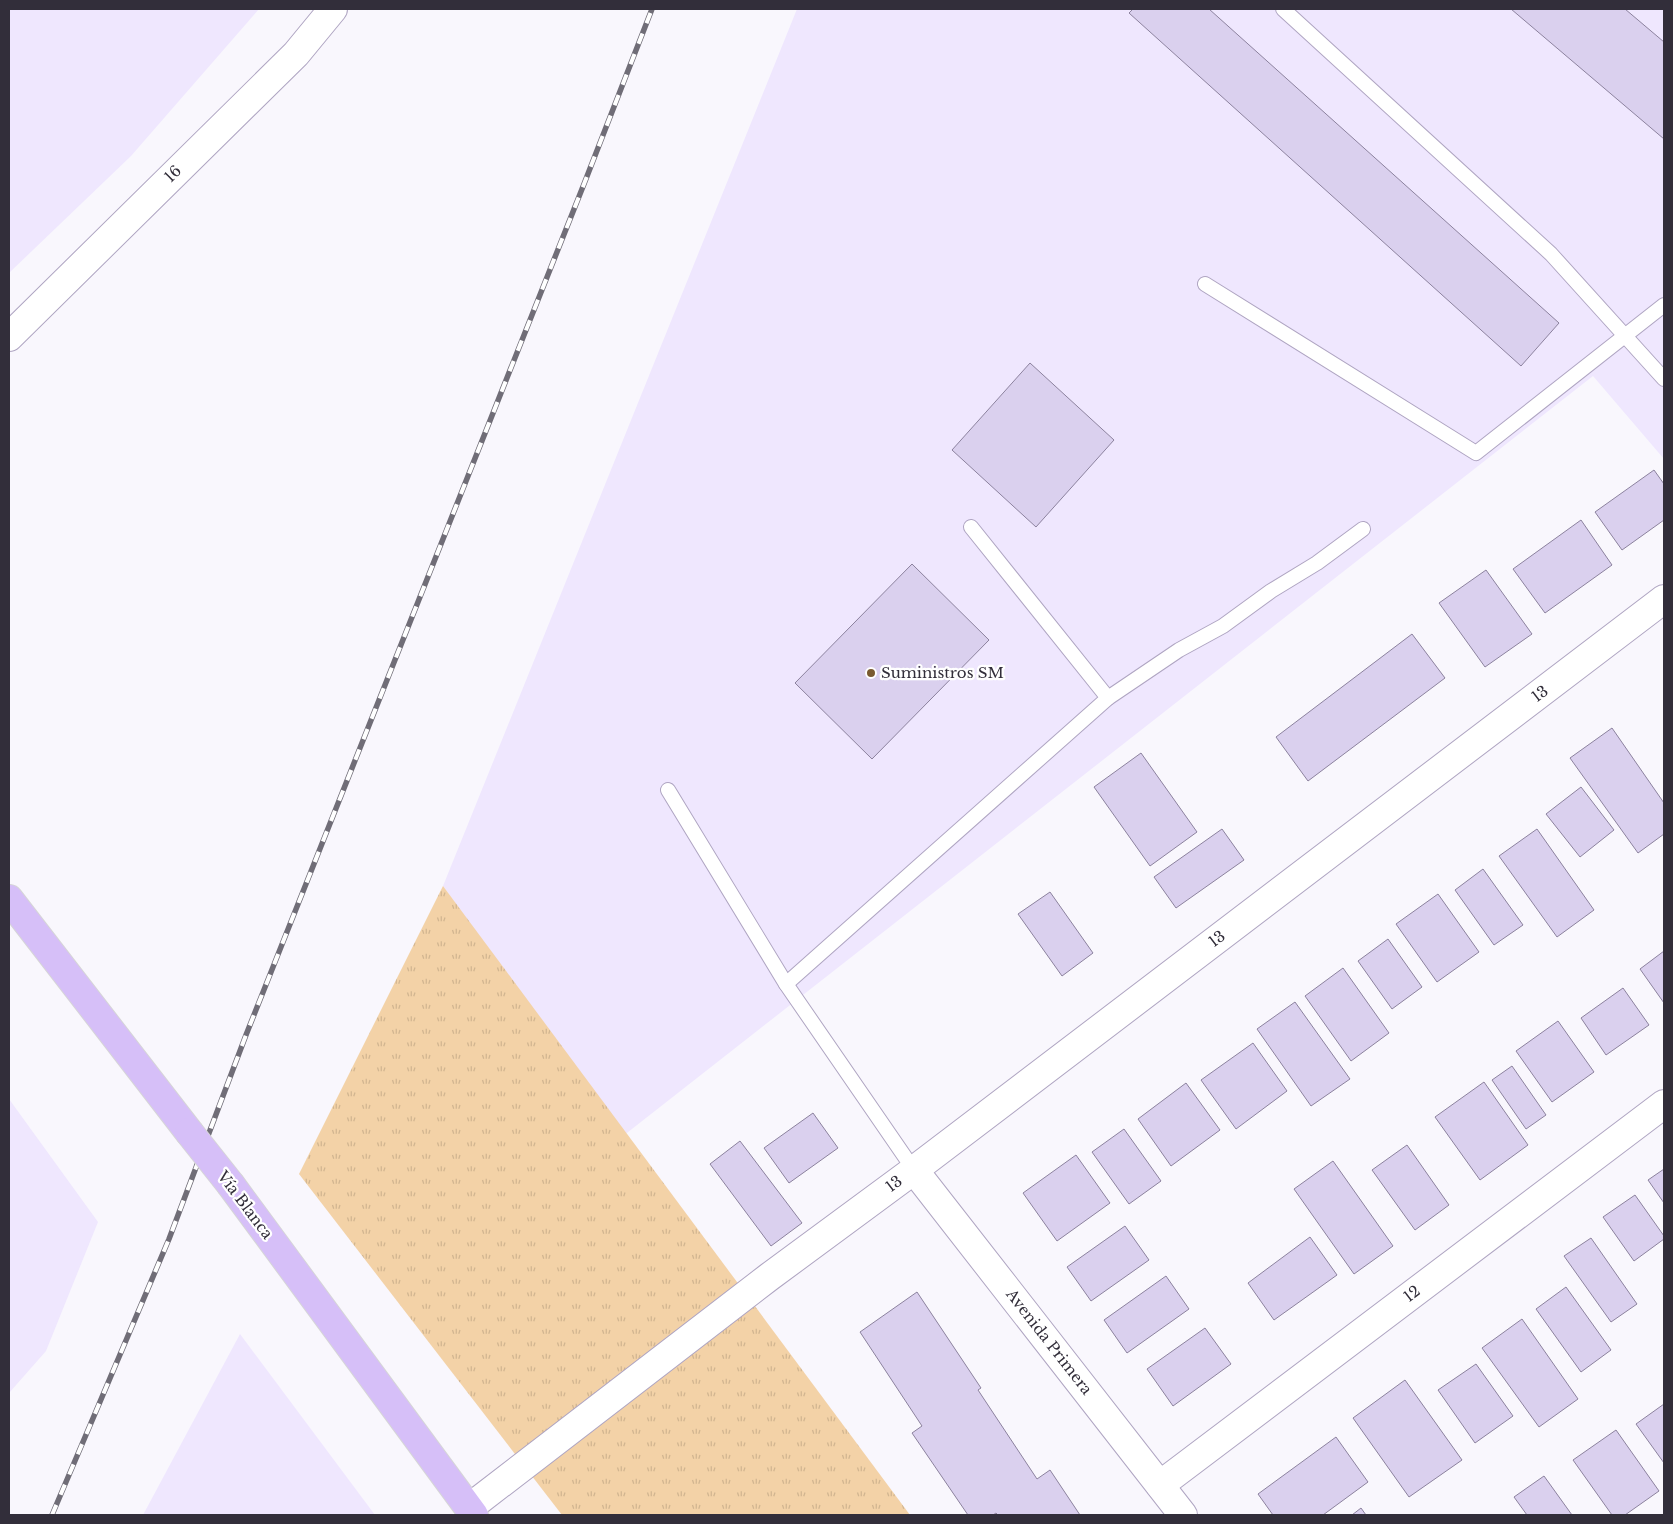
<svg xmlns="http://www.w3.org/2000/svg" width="1673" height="1524" viewBox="0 0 1673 1524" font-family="'Libre Baskerville',serif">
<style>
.built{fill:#efe7fe}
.grass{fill:url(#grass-tufts)}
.building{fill:#dad0ee;stroke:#8c829e}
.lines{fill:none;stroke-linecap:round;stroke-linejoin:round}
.service-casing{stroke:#afa5c2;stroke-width:16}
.minor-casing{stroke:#afa5c2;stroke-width:30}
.primary-casing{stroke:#d6d5d8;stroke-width:30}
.service{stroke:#fff;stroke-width:14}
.minor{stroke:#fff;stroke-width:28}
.primary{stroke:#d6bff8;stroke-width:28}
.rail-casing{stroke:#706d77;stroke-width:5.5}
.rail{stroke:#fff;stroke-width:4;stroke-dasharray:11;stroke-linecap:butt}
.primary-bridge-casing{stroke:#d6d5d8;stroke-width:30;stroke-linecap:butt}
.primary-bridge{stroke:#d6bff8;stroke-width:28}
.poi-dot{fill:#795a2f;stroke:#fff;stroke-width:2}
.labels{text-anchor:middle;stroke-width:4.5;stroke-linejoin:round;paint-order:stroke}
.street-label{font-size:15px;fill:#322e3a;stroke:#fff}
.poi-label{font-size:15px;fill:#322e3a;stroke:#fff;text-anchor:start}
</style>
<defs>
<pattern id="grass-tufts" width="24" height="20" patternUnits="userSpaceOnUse" patternTransform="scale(1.25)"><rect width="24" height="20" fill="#f3d2a7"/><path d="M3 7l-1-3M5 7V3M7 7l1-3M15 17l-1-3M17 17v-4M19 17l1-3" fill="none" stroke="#d1b590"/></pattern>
</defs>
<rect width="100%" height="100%" fill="#f9f7fd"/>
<!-- built -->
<g class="built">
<polygon points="9,9 259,9 131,156 9,273"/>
<polygon points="797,9 1664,9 1664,459 1593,376 623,1136 443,886"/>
<polygon points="9,1099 98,1222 46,1351 9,1393"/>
<polygon points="240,1334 375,1515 143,1515"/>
</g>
<!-- grass -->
<polygon class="grass" points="443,886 910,1515 562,1515 299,1174"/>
<!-- building -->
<g class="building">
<polygon points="1133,9 1209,9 1559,323 1521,366 1129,13"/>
<polygon points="1511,9 1625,9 1664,42 1664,139"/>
<polygon points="1030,363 1114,440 1036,527 952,450"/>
<polygon points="1654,470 1664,484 1664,520 1622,550 1595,512"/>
<polygon points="1581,520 1612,565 1545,613 1513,569"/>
<polygon points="912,564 989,640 872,759 795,683"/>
<polygon points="1486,570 1532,634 1485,667 1439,603"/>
<polygon points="1412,634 1445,678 1308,781 1276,737"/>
<polygon points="1612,728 1664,803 1664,834 1638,853 1570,758"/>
<polygon points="1141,753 1197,832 1150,866 1094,787"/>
<polygon points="1581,787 1614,830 1580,857 1546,814"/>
<polygon points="1222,829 1244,860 1176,908 1154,877"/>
<polygon points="1537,829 1594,910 1557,937 1499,856"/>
<polygon points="1483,869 1523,925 1494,945 1455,890"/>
<polygon points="1050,892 1093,953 1062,976 1018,914"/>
<polygon points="1438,894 1479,952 1437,982 1396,924"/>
<polygon points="1388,939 1422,987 1392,1009 1358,961"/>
<polygon points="1664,951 1664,1003 1640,969"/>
<polygon points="1343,968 1389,1033 1351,1061 1305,996"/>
<polygon points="1623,988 1649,1025 1606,1055 1581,1018"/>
<polygon points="1295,1002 1350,1079 1311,1106 1257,1029"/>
<polygon points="1558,1021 1594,1072 1552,1102 1516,1051"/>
<polygon points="1253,1043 1287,1091 1236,1129 1201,1080"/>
<polygon points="1512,1066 1546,1115 1526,1129 1492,1080"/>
<polygon points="1484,1082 1528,1145 1480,1180 1435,1117"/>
<polygon points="1186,1083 1220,1130 1171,1166 1138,1119"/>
<polygon points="813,1113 838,1148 789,1183 764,1148"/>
<polygon points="1124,1129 1161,1181 1129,1204 1092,1152"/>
<polygon points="740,1141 802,1223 771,1246 710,1164"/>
<polygon points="1407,1145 1449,1205 1415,1230 1372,1170"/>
<polygon points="1076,1155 1110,1203 1057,1241 1023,1193"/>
<polygon points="1333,1161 1393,1246 1354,1274 1294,1189"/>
<polygon points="1664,1169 1664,1203 1648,1180"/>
<polygon points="1635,1195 1664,1236 1664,1239 1634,1261 1603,1217"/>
<polygon points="1125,1226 1149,1260 1091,1301 1067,1267"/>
<polygon points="1310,1237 1337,1275 1274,1320 1248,1283"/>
<polygon points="1591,1238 1637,1304 1611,1322 1564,1256"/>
<polygon points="1166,1276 1189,1309 1127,1353 1104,1320"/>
<polygon points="1566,1287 1611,1350 1581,1372 1536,1309"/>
<polygon points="917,1292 981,1388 978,1390 1037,1479 1050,1470 1080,1515 998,1515 996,1513 993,1515 968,1515 912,1433 922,1426 860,1332"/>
<polygon points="1522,1319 1578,1399 1539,1427 1482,1348"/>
<polygon points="1205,1328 1231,1364 1173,1406 1147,1369"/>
<polygon points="1476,1364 1513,1416 1475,1443 1438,1390"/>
<polygon points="1405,1380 1462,1460 1409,1497 1353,1418"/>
<polygon points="1664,1404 1664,1463 1636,1424"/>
<polygon points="1616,1430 1659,1491 1625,1515 1612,1515 1573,1460"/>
<polygon points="1336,1437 1368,1482 1323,1515 1273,1515 1258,1494"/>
<polygon points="1544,1476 1572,1515 1527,1515 1514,1497"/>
<polygon points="1361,1508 1366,1515 1352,1515"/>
</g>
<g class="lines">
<!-- service casing -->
<g class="service-casing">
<g id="service">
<polyline points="1283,9 1551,254 1664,379"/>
<polyline points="1205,284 1476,453 1664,305"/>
<polyline points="1108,698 1179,650 1223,626 1271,591 1317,563 1363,529"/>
<polyline points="668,790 786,984 914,1170"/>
<polyline points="786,984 1108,698 971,527"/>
</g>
</g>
<!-- minor casing -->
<g class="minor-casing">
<g id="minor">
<polyline points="9,337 296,54 333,9"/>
<polyline points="914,1170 1183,1515"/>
<polyline points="1160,1485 1664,1104"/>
<polyline points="469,1508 769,1277 914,1170 1664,599"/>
</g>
</g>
<!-- primary casing -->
<g class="primary-casing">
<g id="primary">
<polyline points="9,899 189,1132"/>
<polyline points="231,1185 474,1515"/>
</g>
</g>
<!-- service -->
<use href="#service" class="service"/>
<!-- minor -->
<use href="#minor" class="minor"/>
<!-- primary -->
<use href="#primary" class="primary"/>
<!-- rail casing -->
<g class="rail-casing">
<polyline id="rail" points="52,1515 169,1239 246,1035 584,184 652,9"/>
</g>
<!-- rail -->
<use href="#rail" class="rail"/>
<!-- primary-bridge casing -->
<g class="primary-bridge-casing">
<polyline id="primary-bridge" points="189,1132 231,1185"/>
</g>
<!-- primary-bridge -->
<use href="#primary-bridge" class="primary-bridge"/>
</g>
<!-- markers -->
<circle class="poi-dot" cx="871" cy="673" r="5"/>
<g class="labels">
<!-- street labels -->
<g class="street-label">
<text transform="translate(173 174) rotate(-45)" y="5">16</text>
<text transform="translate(1540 694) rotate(-37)" y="5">13</text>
<text transform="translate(1217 939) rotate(-37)" y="5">13</text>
<text transform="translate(894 1184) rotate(-37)" y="5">13</text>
<text transform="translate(245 1205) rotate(53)" y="5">Vía Blanca</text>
<text transform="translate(1412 1294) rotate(-37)" y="5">12</text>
<text transform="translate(1049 1342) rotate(52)" y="5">Avenida Primera</text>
</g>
<!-- poi labels -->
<g class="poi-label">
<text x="881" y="678">Suministros SM</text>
</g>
</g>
<!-- border -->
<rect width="1673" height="1524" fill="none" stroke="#322e3a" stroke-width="20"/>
</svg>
